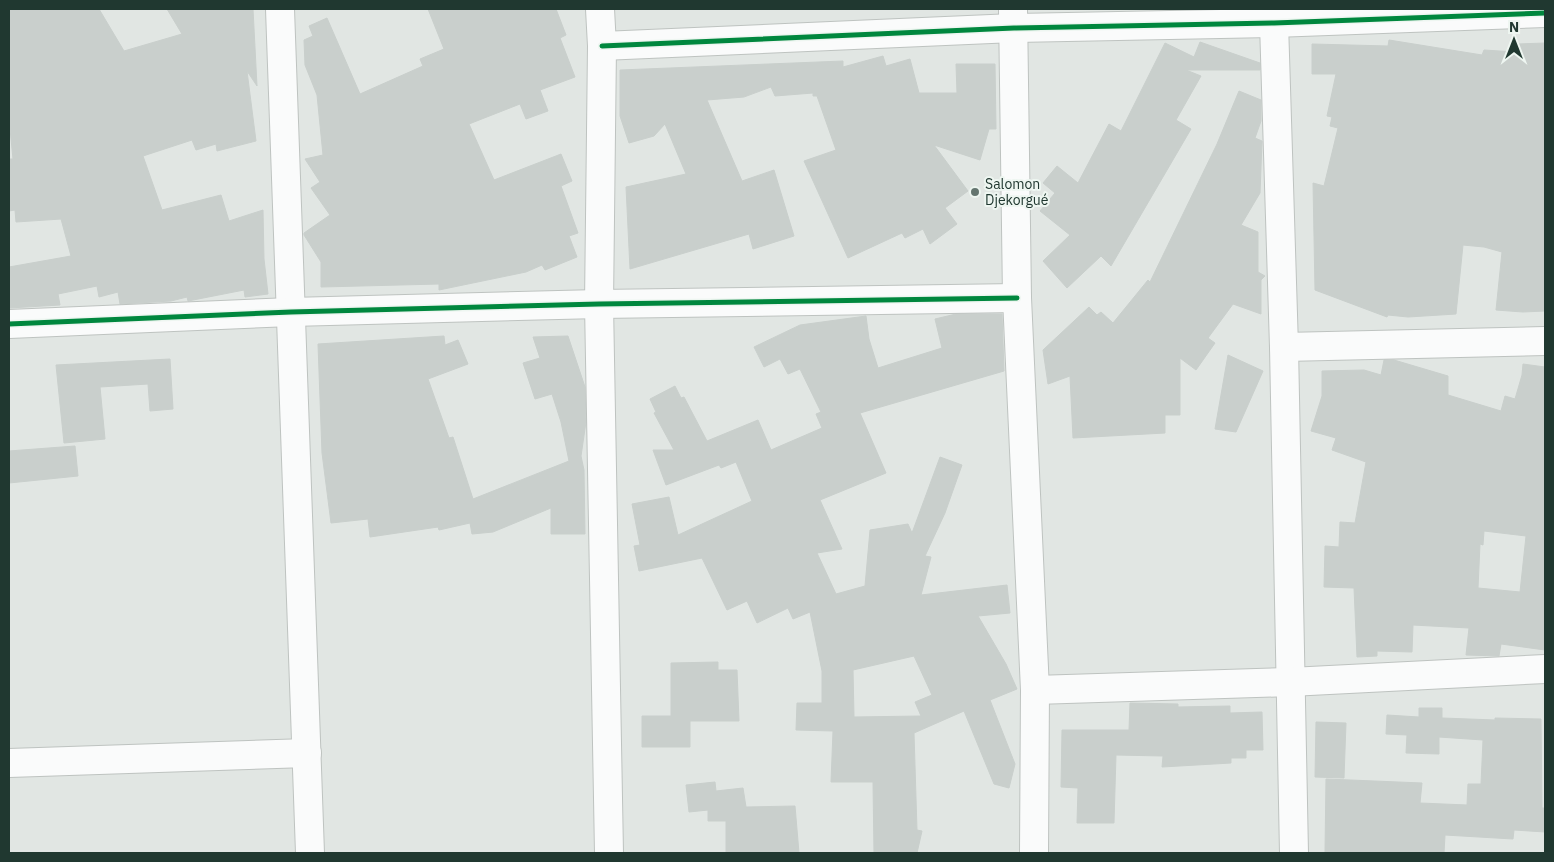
<svg xmlns="http://www.w3.org/2000/svg" width="1554" height="862" viewBox="0 0 1554 862" font-family="'IBM Plex Sans',sans-serif">
<style>
.building{fill:#c9cfcc;stroke:#c9cfcc;fill-rule:evenodd}
.lines{fill:none;stroke-linecap:round;stroke-linejoin:round}
.minor-casing{stroke:#bec3c0;stroke-width:30}
.minor{stroke:#fafbfb;stroke-width:28}
.cycleway-casing{stroke:#eef6f1;stroke-width:8}
.cycleway{stroke:#00873e;stroke-width:5}
.poi-dot{fill:#64756f;stroke:#eef6f1;stroke-width:2}
.labels{text-anchor:middle;stroke-width:4;stroke-linejoin:round;paint-order:stroke}
.poi-label{font-size:14px;fill:#203830;stroke:#eef6f1;text-anchor:start}
</style>
<rect width="100%" height="100%" fill="#e1e6e3"/>
<!-- building -->
<g class="building">
<polygon points="9,9 99,9 124,51 182,34 167,9 253,9 257,86 247,71 256,141 217,151 216,144 196,150 192,140 143,156 162,210 221,195 229,221 263,210 264,259 268,294 245,297 244,290 188,301 187,297 171,301 120,304 118,292 99,297 97,286 58,294 60,305 9,308 9,267 71,256 61,219 16,222 15,210 9,211 9,159 13,159 9,119"/>
<polygon points="428,9 556,9 566,35 560,38 575,77 540,90 548,111 526,119 520,104 469,124 494,180 561,154 572,181 561,186 578,233 569,236 577,257 545,270 542,265 526,272 439,290 439,284 321,287 321,262 304,235 304,233 330,215 311,188 320,182 305,159 323,155 317,95 305,65 304,40 313,36 309,26 327,18 360,94 423,66 420,59 444,49"/>
<polygon points="1389,40 1482,55 1484,50 1515,52 1517,44 1545,43 1545,311 1523,312 1496,310 1502,252 1484,247 1463,245 1456,314 1408,317 1388,315 1387,317 1315,290 1313,183 1324,186 1338,128 1330,126 1332,117 1327,116 1336,74 1312,74 1312,44 1388,46"/>
<polygon points="1200,42 1260,63 1260,70 1186,70 1201,76 1176,120 1191,129 1111,266 1101,256 1067,288 1043,261 1070,235 1040,211 1055,193 1043,183 1057,166 1078,183 1109,124 1121,131 1165,43 1194,57"/>
<polygon points="883,56 886,66 910,59 919,93 957,93 956,64 995,64 996,129 989,129 980,160 934,145 968,191 945,208 957,224 930,244 923,229 905,238 902,233 848,258 804,161 836,150 817,96 813,96 813,93 775,96 771,87 744,97 707,100 742,181 774,170 794,236 753,249 749,234 630,269 626,187 686,174 665,124 654,136 629,143 620,116 620,70 843,61 843,67"/>
<polygon points="1239,91 1261,100 1261,121 1255,138 1262,141 1260,193 1241,225 1258,232 1258,272 1265,276 1261,280 1261,314 1233,304 1208,338 1215,343 1196,370 1180,358 1180,415 1165,415 1165,433 1073,438 1070,376 1048,384 1043,350 1089,307 1097,315 1101,312 1113,323 1148,280 1150,282 1217,144"/>
<path d="M 956,314 L 1002,314 L 1004,371 L 860,413 L 886,473 L 820,500 L 842,549 L 817,553 L 836,594 L 865,586 L 870,530 L 908,524 L 912,533 L 940,457 L 962,465 L 945,513 L 925,556 L 931,557 L 921,595 L 1007,585 L 1010,613 L 978,616 L 1006,664 L 1017,689 L 990,700 L 1015,764 L 1009,788 L 994,784 L 964,711 L 914,733 L 917,830 L 922,831 L 917,853 L 874,853 L 873,782 L 831,782 L 833,731 L 796,730 L 797,703 L 822,703 L 822,671 L 810,612 L 793,619 L 788,608 L 757,623 L 747,601 L 727,610 L 702,558 L 639,571 L 634,546 L 640,545 L 632,504 L 669,497 L 678,535 L 752,501 L 736,462 L 721,468 L 719,465 L 666,485 L 653,450 L 674,450 L 654,413 L 656,412 L 650,399 L 675,386 L 681,398 L 684,397 L 707,441 L 758,420 L 771,450 L 822,428 L 816,414 L 821,412 L 800,369 L 788,374 L 780,359 L 764,367 L 754,347 L 800,325 L 866,316 L 869,339 L 878,368 L 942,348 L 935,319 ZM 914,656 L 932,695 L 915,702 L 921,716 L 854,717 L 853,670 Z"/>
<polygon points="444,336 445,345 458,340 468,364 428,379 449,438 453,437 473,499 569,461 561,422 552,394 535,399 523,363 540,358 533,337 568,336 585,387 586,422 581,456 584,470 585,534 551,534 551,508 493,532 472,534 470,523 439,530 438,527 370,537 368,519 331,523 322,453 318,344"/>
<polygon points="1228,355 1263,371 1236,432 1215,429"/>
<polygon points="170,359 173,409 150,411 148,384 100,387 105,439 64,443 56,365"/>
<path d="M 1384,360 L 1394,360 L 1448,376 L 1448,395 L 1501,411 L 1505,396 L 1515,399 L 1522,375 L 1523,364 L 1545,367 L 1545,650 L 1501,644 L 1499,656 L 1466,655 L 1469,628 L 1413,625 L 1412,652 L 1377,651 L 1377,656 L 1357,657 L 1354,588 L 1324,587 L 1325,546 L 1339,547 L 1340,522 L 1355,523 L 1366,462 L 1332,450 L 1336,438 L 1311,431 L 1322,396 L 1322,371 L 1364,370 L 1381,375 ZM 1484,531 L 1526,536 L 1520,592 L 1478,588 L 1480,544 L 1483,545 Z"/>
<polygon points="75,446 78,476 9,483 9,451"/>
<polygon points="718,662 718,670 737,670 739,721 690,721 690,747 642,747 642,716 671,716 671,663"/>
<polygon points="1130,703 1178,704 1178,707 1230,706 1230,713 1262,712 1263,750 1246,750 1246,758 1231,758 1231,763 1162,767 1163,756 1116,755 1114,823 1077,823 1078,788 1061,787 1062,730 1129,730"/>
<polygon points="1419,708 1442,708 1442,718 1495,720 1495,718 1541,719 1542,808 1545,808 1545,832 1514,830 1513,839 1445,835 1444,853 1325,852 1326,779 1422,783 1420,803 1467,805 1468,784 1481,784 1483,740 1439,737 1439,754 1406,753 1407,735 1386,734 1387,715 1419,717"/>
<polygon points="1316,722 1346,723 1344,778 1315,777"/>
<polygon points="715,782 716,791 743,788 746,807 795,806 799,853 726,853 726,821 708,821 708,810 689,812 686,785"/>
</g>
<g class="lines">
<!-- minor casing -->
<g class="minor-casing">
<g id="minor">
<polyline points="280,9 310,853"/>
<polyline points="600,9 602,46 599,304 609,853"/>
<polyline points="1013,10 1017,298 1035,690 1034,853"/>
<polyline points="1274,23 1284,347 1294,853"/>
<polyline points="602,46 1014,28 1274,23 1545,13"/>
<polyline points="9,324 291,312 599,304 1017,298"/>
<polyline points="1284,347 1545,341"/>
<polyline points="1035,690 1290,682 1545,669"/>
<polyline points="9,763 307,753"/>
</g>
</g>
<!-- minor -->
<use href="#minor" class="minor"/>
<!-- cycleway casing -->
<g class="cycleway-casing">
<g id="cycleway">
<polyline points="602,46 1014,28 1274,23 1545,13"/>
<polyline points="9,324 291,312 599,304 1017,298"/>
</g>
</g>
<!-- cycleway -->
<use href="#cycleway" class="cycleway"/>
</g>
<!-- markers -->
<circle class="poi-dot" cx="975" cy="192" r="5"/>
<g class="labels">
<!-- poi labels -->
<g class="poi-label">
<text x="985" y="189">Salomon<tspan x="985" dy="16">Djekorgué</tspan></text>
</g>
</g>
<!-- border -->
<rect width="1554" height="862" fill="none" stroke="#203830" stroke-width="20"/>
<!-- north arrow -->
<g transform="translate(1514 40)" stroke="#eef6f1" stroke-width="4" paint-order="stroke">
<path d="M0-4L9 19L0 12L-9 19Z" fill="#203830"/>
<text y="-8" font-size="14" font-weight="bold" text-anchor="middle" fill="#203830">N</text>
</g>
</svg>
